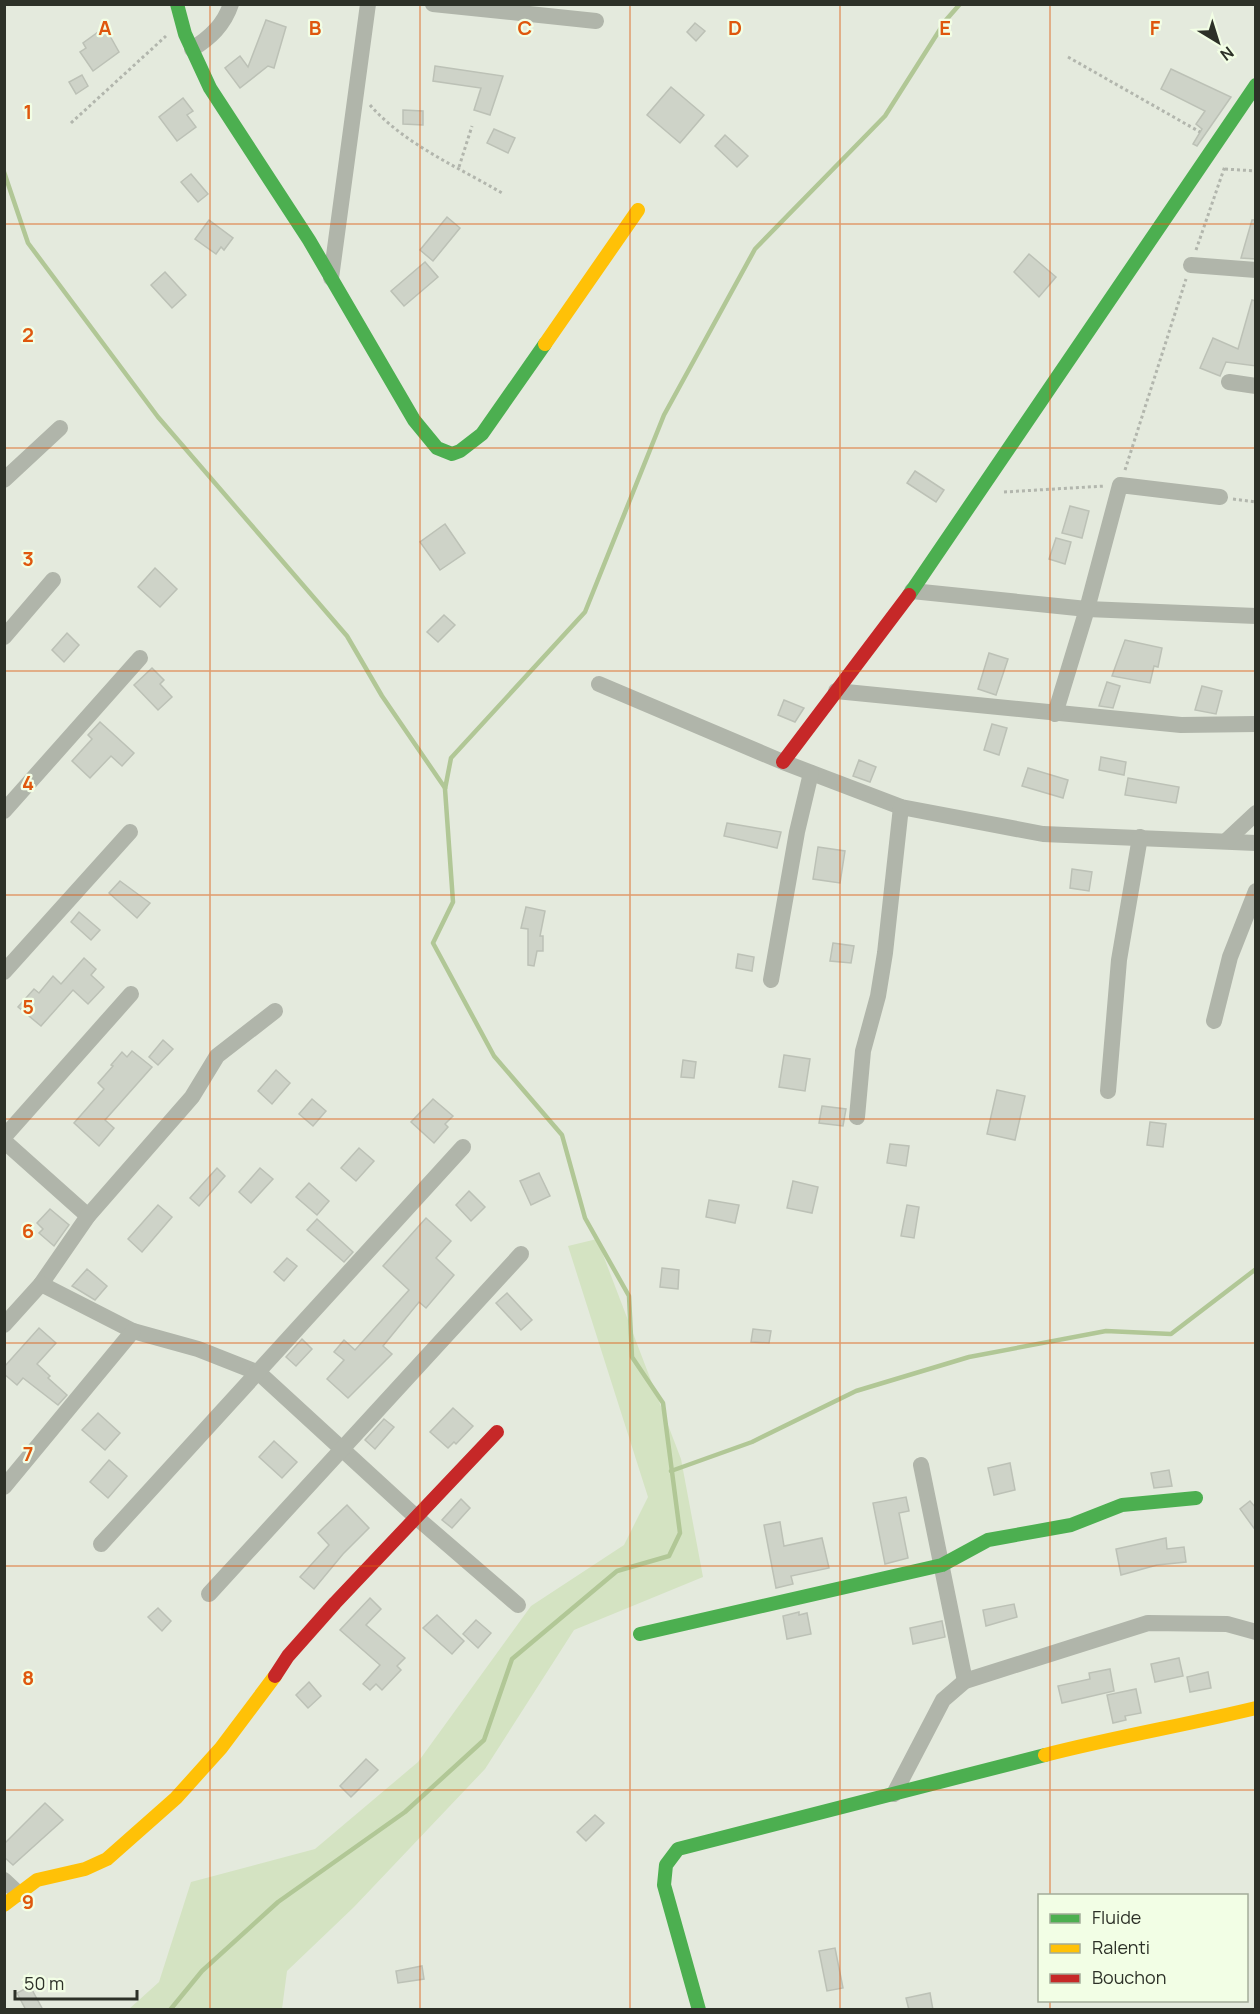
<svg xmlns="http://www.w3.org/2000/svg" width="1260" height="2014" viewBox="0 0 1260 2014" font-family="Manrope,sans-serif">
<style>
.green{fill:#d4e3c2}
.lines{fill:none;stroke-linecap:round;stroke-linejoin:round}
.stream{stroke:#b1c796;stroke-width:4.5}
.building{fill:#ced3c8;stroke:#bcc1b6;stroke-width:1.5}
.path{stroke:#b2b6ad;stroke-width:3;stroke-dasharray:3 3;stroke-linecap:butt}
.street{stroke:#b0b5aa;stroke-width:16}
.fast{stroke:#4caf50;stroke-width:14}
.slow{stroke:#ffc107;stroke-width:14}
.jam{stroke:#c62828;stroke-width:14}
.grid{fill:none;stroke:#df570d;stroke-width:1.5;stroke-opacity:0.55}
.grid-label{font-size:20px;text-anchor:middle;font-weight:bold;fill:#df570d;stroke:#f2fee5;stroke-width:4.5;stroke-linejoin:round;paint-order:stroke}
</style>
<rect width="100%" height="100%" fill="#e4eadd"/>
<!-- green -->
<polygon class="green" points="597,1239 681,1459 703,1577 574,1630 485,1769 354,1907 287,1971 282,2009 129,2009 159,1982 191,1882 315,1849 418,1762 531,1606 624,1545 648,1497 568,1246"/>
<g class="lines">
<!-- stream -->
<g class="stream">
<polyline points="4,172 28,243 158,417 347,636 382,696 445,788"/>
<polyline points="671,1471 752,1442 856,1391 969,1357 1106,1331 1171,1334 1256,1269"/>
<polyline points="170,2010 202,1971 278,1902 405,1812 484,1740 512,1659 617,1571 669,1556 680,1533 663,1403 632,1357 629,1296 585,1218 562,1135 494,1056 433,943 453,902 445,789 451,758 585,612 664,415 755,249 885,116 946,20 960,4"/>
</g>
</g>
<!-- building -->
<g class="building">
<polygon points="266,20 286,27 274,68 268,66 240,88 225,68 240,56 248,67"/>
<polygon points="695,23 705,31 696,41 687,32"/>
<polygon points="105,27 119,52 93,71 80,52 86,48 83,43"/>
<polygon points="435,66 503,76 490,115 474,110 481,88 433,81"/>
<polygon points="1171,69 1231,97 1197,146 1193,144 1202,129 1196,124 1205,111 1161,89"/>
<polygon points="82,75 88,86 76,94 69,82"/>
<polygon points="671,87 704,115 680,143 647,115"/>
<polygon points="183,98 193,111 187,115 196,127 177,141 159,117"/>
<polygon points="403,110 423,111 423,125 403,124"/>
<polygon points="494,129 515,138 508,153 487,143"/>
<polygon points="725,135 748,156 737,167 715,146"/>
<polygon points="191,174 208,194 198,202 181,182"/>
<polygon points="447,217 460,228 433,261 420,250"/>
<polygon points="209,220 233,238 224,250 221,247 216,254 195,239"/>
<polygon points="1252,220 1256,220 1256,259 1241,258"/>
<polygon points="1029,254 1056,277 1039,297 1014,272"/>
<polygon points="425,262 438,277 404,306 391,291"/>
<polygon points="165,272 186,295 172,308 151,285"/>
<polygon points="1252,300 1256,301 1256,366 1226,362 1220,376 1200,368 1213,338 1238,349"/>
<polygon points="915,471 944,490 936,502 907,483"/>
<polygon points="1070,506 1089,511 1082,538 1062,533"/>
<polygon points="445,524 465,553 440,570 420,542"/>
<polygon points="1056,538 1071,542 1065,564 1049,559"/>
<polygon points="155,568 177,589 160,607 138,587"/>
<polygon points="444,615 455,625 438,642 427,632"/>
<polygon points="67,633 79,645 64,662 52,650"/>
<polygon points="1125,640 1162,648 1158,667 1154,666 1150,683 1112,676"/>
<polygon points="989,653 1008,659 996,695 978,689"/>
<polygon points="152,668 164,680 160,684 172,697 158,710 134,685"/>
<polygon points="1107,682 1120,686 1113,708 1099,706"/>
<polygon points="1202,686 1222,691 1216,714 1195,710"/>
<polygon points="784,700 804,708 795,722 778,715"/>
<polygon points="100,722 134,753 122,766 111,756 90,778 72,761 92,739 88,735"/>
<polygon points="992,724 1007,728 999,755 984,750"/>
<polygon points="1101,757 1126,762 1124,775 1099,770"/>
<polygon points="859,760 876,767 870,782 853,776"/>
<polygon points="1028,768 1068,780 1063,798 1022,786"/>
<polygon points="1128,778 1179,787 1176,803 1125,795"/>
<polygon points="727,823 781,832 777,848 724,836"/>
<polygon points="818,847 845,851 840,883 813,879"/>
<polygon points="1072,869 1092,872 1089,891 1070,888"/>
<polygon points="120,881 150,903 137,918 109,893"/>
<polygon points="526,907 545,911 540,936 543,936 543,951 537,951 534,966 528,965 528,929 521,928"/>
<polygon points="79,912 100,930 91,940 71,922"/>
<polygon points="833,943 854,946 851,963 830,961"/>
<polygon points="738,954 754,957 752,971 736,968"/>
<polygon points="84,958 96,969 91,975 104,987 88,1004 73,990 41,1026 18,1007 34,989 39,993 53,976 61,984"/>
<polygon points="163,1040 173,1049 158,1065 149,1057"/>
<polygon points="132,1051 152,1067 105,1120 114,1128 99,1146 74,1123 104,1089 98,1083 113,1066 111,1065 122,1052 127,1057"/>
<polygon points="784,1055 810,1059 805,1091 779,1087"/>
<polygon points="683,1060 696,1062 694,1078 681,1077"/>
<polygon points="276,1070 290,1083 272,1104 258,1091"/>
<polygon points="997,1090 1025,1096 1015,1140 987,1134"/>
<polygon points="312,1099 326,1111 313,1126 299,1114"/>
<polygon points="433,1099 453,1116 445,1124 448,1127 434,1143 411,1122"/>
<polygon points="822,1106 846,1109 843,1126 819,1123"/>
<polygon points="1150,1122 1166,1124 1163,1147 1147,1145"/>
<polygon points="890,1144 909,1146 906,1166 887,1163"/>
<polygon points="359,1148 374,1161 356,1181 341,1168"/>
<polygon points="217,1168 225,1176 199,1206 190,1198"/>
<polygon points="260,1168 273,1179 251,1203 239,1192"/>
<polygon points="539,1173 550,1196 531,1205 520,1181"/>
<polygon points="793,1181 818,1187 812,1213 787,1208"/>
<polygon points="309,1183 329,1201 317,1215 296,1197"/>
<polygon points="469,1191 485,1207 471,1221 456,1205"/>
<polygon points="709,1200 739,1205 735,1223 706,1217"/>
<polygon points="158,1205 172,1217 142,1252 128,1239"/>
<polygon points="907,1205 919,1207 914,1238 901,1236"/>
<polygon points="50,1209 69,1225 54,1246 39,1233 43,1229 37,1223"/>
<polygon points="426,1218 451,1241 436,1258 454,1275 426,1308 419,1302 383,1346 392,1354 348,1398 327,1379 344,1360 334,1352 344,1340 355,1350 409,1290 383,1266"/>
<polygon points="317,1219 353,1252 344,1262 307,1230"/>
<polygon points="287,1258 297,1266 284,1281 274,1272"/>
<polygon points="662,1268 679,1270 678,1289 660,1287"/>
<polygon points="87,1269 107,1286 95,1300 72,1286"/>
<polygon points="507,1293 532,1320 521,1330 496,1303"/>
<polygon points="39,1328 56,1343 37,1364 50,1376 48,1378 67,1395 58,1405 23,1378 17,1385 4,1374 4,1367"/>
<polygon points="753,1329 771,1331 769,1343 751,1342"/>
<polygon points="302,1339 312,1349 296,1366 286,1357"/>
<polygon points="453,1408 473,1426 456,1444 454,1442 448,1448 430,1432"/>
<polygon points="98,1413 120,1433 105,1450 82,1430"/>
<polygon points="384,1419 394,1427 375,1449 365,1440"/>
<polygon points="274,1441 297,1462 282,1478 259,1457"/>
<polygon points="109,1460 127,1476 108,1498 90,1482"/>
<polygon points="1010,1463 1015,1490 994,1495 988,1468"/>
<polygon points="1169,1470 1172,1486 1154,1488 1151,1473"/>
<polygon points="906,1497 909,1511 899,1513 908,1558 885,1564 873,1503"/>
<polygon points="461,1499 470,1508 452,1528 442,1520"/>
<polygon points="1250,1501 1256,1508 1256,1531 1240,1509"/>
<polygon points="347,1505 369,1528 343,1554 314,1589 300,1577 329,1545 318,1533"/>
<polygon points="780,1522 784,1546 822,1538 829,1568 791,1576 793,1584 776,1588 764,1525"/>
<polygon points="1166,1538 1167,1549 1184,1547 1186,1562 1157,1565 1121,1575 1116,1549"/>
<polygon points="370,1598 381,1609 366,1625 405,1658 397,1666 401,1670 382,1690 376,1684 370,1690 363,1684 380,1665 340,1630"/>
<polygon points="1014,1604 1017,1617 986,1626 983,1610"/>
<polygon points="158,1608 171,1621 162,1631 148,1617"/>
<polygon points="799,1612 799,1615 807,1613 811,1634 787,1639 783,1616"/>
<polygon points="437,1615 464,1641 452,1654 423,1628"/>
<polygon points="476,1620 491,1633 478,1648 463,1634"/>
<polygon points="942,1621 945,1637 913,1644 910,1628"/>
<polygon points="1179,1658 1183,1676 1155,1682 1151,1664"/>
<polygon points="1110,1669 1114,1691 1062,1703 1058,1686 1090,1679 1089,1673"/>
<polygon points="1208,1672 1211,1688 1190,1692 1187,1677"/>
<polygon points="309,1682 321,1696 308,1708 296,1695"/>
<polygon points="1136,1689 1141,1713 1125,1716 1126,1720 1113,1723 1107,1695"/>
<polygon points="366,1759 378,1770 351,1797 340,1786"/>
<polygon points="45,1803 63,1820 13,1865 4,1857 4,1844"/>
<polygon points="595,1815 604,1823 586,1841 577,1832"/>
<polygon points="835,1948 843,1988 827,1991 819,1951"/>
<polygon points="422,1966 424,1979 398,1983 396,1971"/>
<polygon points="30,1986 43,2010 26,2010 17,1993"/>
<polygon points="930,1993 933,2010 909,2010 906,1998"/>
</g>
<g class="lines">
<!-- path -->
<g class="path">
<polyline points="1068,57 1200,132"/>
<path d="M 370,105 C 404,144 458,167 502,193"/>
<polyline points="71,123 166,36"/>
<polyline points="459,167 472,126"/>
<polyline points="1225,169 1256,171"/>
<polyline points="1196,250 1225,166"/>
<polyline points="1125,470 1186,279"/>
<polyline points="1004,492 1105,486"/>
<polyline points="1233,499 1256,502"/>
</g>
<!-- street -->
<g class="street">
<polyline points="433,4 596,21"/>
<path d="M 192,49 C 210,38 224,25 231,4"/>
<polyline points="1191,265 1256,270"/>
<polyline points="331,278 368,4"/>
<polyline points="1229,382 1256,386"/>
<polyline points="4,480 60,428"/>
<polyline points="912,591 1087,609 1256,616"/>
<polyline points="4,637 53,580"/>
<polyline points="599,684 783,762 901,807 1043,834 1256,843"/>
<polyline points="836,691 1181,725 1256,724"/>
<polyline points="1055,714 1087,609 1120,485 1220,497"/>
<polyline points="4,811 140,658"/>
<polyline points="1226,841 1256,813"/>
<polyline points="4,972 130,832"/>
<polyline points="771,980 797,832 811,773"/>
<polyline points="1214,1021 1230,957 1256,891"/>
<polyline points="1108,1091 1119,960 1140,837"/>
<polyline points="857,1117 863,1051 878,996 885,953 901,807"/>
<polyline points="4,1137 131,994"/>
<polyline points="4,1141 88,1216"/>
<polyline points="41,1284 88,1216 192,1097 217,1056 275,1011"/>
<polyline points="4,1325 41,1284 133,1331 198,1349 259,1373 416,1517 518,1605"/>
<polyline points="921,1465 965,1681"/>
<polyline points="4,1487 133,1331"/>
<polyline points="101,1544 463,1147"/>
<polyline points="209,1594 521,1254"/>
<polyline points="894,1794 943,1700 965,1681 1148,1623 1227,1624 1256,1632"/>
<polyline points="4,1880 19,1894"/>
</g>
<!-- fast -->
<g class="fast">
<polyline points="177,4 185,34 210,88 309,240 414,420 437,448 452,454 460,451 482,434 545,344"/>
<polyline points="909,595 1256,85"/>
<polyline points="640,1634 942,1565 988,1540 1071,1525 1122,1505 1196,1498"/>
<polyline points="699,2010 664,1885 666,1865 678,1849 1045,1755"/>
</g>
<!-- slow -->
<g class="slow">
<polyline points="545,344 638,210"/>
<path d="M 1045,1755 C 1115,1737 1186,1725 1256,1708"/>
<polyline points="4,1905 37,1880 85,1869 107,1859 176,1798 221,1748 275,1676"/>
</g>
<!-- jam -->
<g class="jam">
<polyline points="783,762 909,595"/>
<polyline points="275,1676 288,1656 335,1603 497,1432"/>
</g>
</g>
<!-- grid -->
<path class="grid" d="M 210,4 L 210,2010M 420,4 L 420,2010M 630,4 L 630,2010M 840,4 L 840,2010M 1050,4 L 1050,1896M 4,224 L 1256,224M 4,448 L 1256,448M 4,671 L 1256,671M 4,895 L 1256,895M 4,1119 L 1256,1119M 4,1343 L 1256,1343M 4,1566 L 1256,1566M 4,1790 L 1256,1790M 1050,2000 L 1050,2010"/>
<g class="grid-label">
<text x="105" y="35">A</text>
<text x="315" y="35">B</text>
<text x="525" y="35">C</text>
<text x="735" y="35">D</text>
<text x="945" y="35">E</text>
<text x="1155" y="35">F</text>
<text x="28" y="119">1</text>
<text x="28" y="342">2</text>
<text x="28" y="566">3</text>
<text x="28" y="790">4</text>
<text x="28" y="1014">5</text>
<text x="28" y="1238">6</text>
<text x="28" y="1461">7</text>
<text x="28" y="1685">8</text>
<text x="28" y="1909">9</text>
</g>
<!-- border -->
<rect width="1260" height="2014" fill="none" stroke="#2d3128" stroke-width="12"/>
<!-- legend -->
<rect x="1038" y="1894" width="210" height="108" fill="#f2fee5" stroke="#a3ac99" stroke-width="1.5"/>
<rect x="1050" y="1914" width="30" height="9" fill="#4caf50" stroke="#a3ac99" stroke-width="1.5"/>
<text x="1092" y="1924" font-size="18" fill="#2d3128">Fluide</text>
<rect x="1050" y="1944" width="30" height="9" fill="#ffc107" stroke="#a3ac99" stroke-width="1.5"/>
<text x="1092" y="1954" font-size="18" fill="#2d3128">Ralenti</text>
<rect x="1050" y="1974" width="30" height="9" fill="#c62828" stroke="#a3ac99" stroke-width="1.5"/>
<text x="1092" y="1984" font-size="18" fill="#2d3128">Bouchon</text>
<!-- north arrow -->
<g transform="translate(1218 42) rotate(142)" stroke="#f2fee5" stroke-width="4.5" paint-order="stroke">
<path d="M0-4.5L10 22L0 15L-10 22Z" fill="#2d3128"/>
<text y="-9" font-size="16" font-weight="bold" text-anchor="middle" fill="#2d3128">N</text>
</g>
<!-- scale -->
<path d="M15 1990v9h122v-9" fill="none" stroke="#2d3128" stroke-width="3"/>
<text x="24" y="1990" font-size="18" fill="#2d3128" stroke="#f2fee5" stroke-width="4.5" paint-order="stroke">50 m</text>
</svg>
